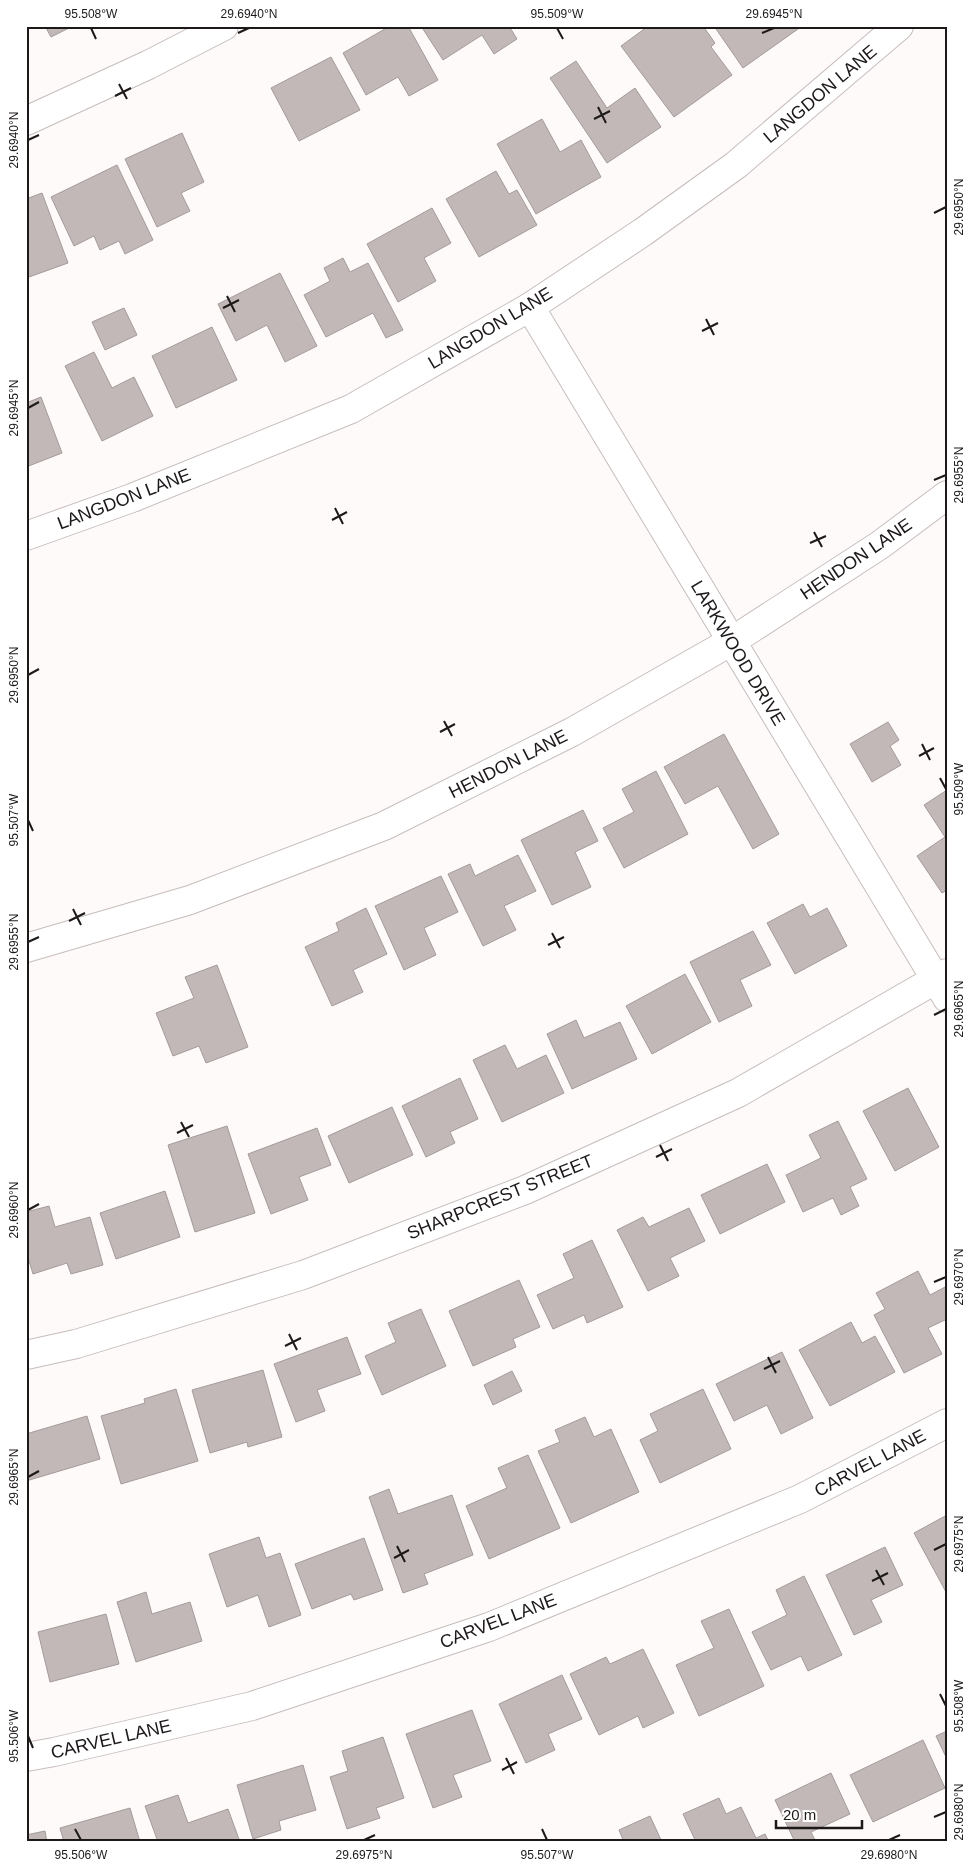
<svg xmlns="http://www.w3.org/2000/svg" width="973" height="1868" viewBox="0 0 973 1868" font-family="Arial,sans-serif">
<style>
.building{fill:#c2b8b8;stroke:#a49a9a}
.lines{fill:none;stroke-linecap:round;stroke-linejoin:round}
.minor-casing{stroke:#c7bdbc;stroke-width:30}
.minor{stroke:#fff;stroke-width:28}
.ticks{fill:none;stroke:#1c1918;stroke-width:2}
.labels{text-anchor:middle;stroke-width:4;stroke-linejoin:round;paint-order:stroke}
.street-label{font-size:18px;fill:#1c1918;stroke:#fff}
.neatline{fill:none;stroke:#1c1918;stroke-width:2}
.ticks-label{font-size:12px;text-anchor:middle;fill:#1c1918}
</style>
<rect width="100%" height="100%" fill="#fefafa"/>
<!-- building -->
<g class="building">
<polygon points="45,26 73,26 51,37"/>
<polygon points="390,26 408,26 438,80 409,96 398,77 366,95 343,53"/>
<polygon points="421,26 509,26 517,39 494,54 482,35 443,60"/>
<polygon points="653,26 703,26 715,43 711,47 732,75 674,117 621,46 647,27 649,29"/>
<polygon points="714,26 796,26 798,29 743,68"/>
<polygon points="331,57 360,110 299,141 271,88"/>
<polygon points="576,61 607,108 635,88 661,127 607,163 550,78"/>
<polygon points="542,119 560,152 581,140 601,177 536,214 497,144"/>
<polygon points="182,133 204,182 181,193 190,211 157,227 125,159"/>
<polygon points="117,165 153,240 125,254 119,241 100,250 94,236 74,246 51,197"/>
<polygon points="496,171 509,194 517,190 537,225 479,257 446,199"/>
<polygon points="42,193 68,263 29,277 26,269 26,199"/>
<polygon points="432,208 451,243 424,258 436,281 398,302 367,244"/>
<polygon points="343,258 350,272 368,263 403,330 386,338 373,313 326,337 304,295 330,281 324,268"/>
<polygon points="280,273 317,346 285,362 267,325 236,341 218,304"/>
<polygon points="124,308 137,335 105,350 92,322"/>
<polygon points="212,327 237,380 176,408 152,356"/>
<polygon points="94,352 112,388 134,377 153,416 102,441 65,366"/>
<polygon points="41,397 62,453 26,467 26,403"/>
<polygon points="888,722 899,740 890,746 901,765 872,782 850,744"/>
<polygon points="724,734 779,834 753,849 718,786 685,804 664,767"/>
<polygon points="656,771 688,834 624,868 603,828 634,812 622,789"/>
<polygon points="947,790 947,890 942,893 917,856 945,837 924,805"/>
<polygon points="583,810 598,841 575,852 591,887 552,905 521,840"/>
<polygon points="518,855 536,891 504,906 516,930 483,946 448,874 470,864 475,876"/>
<polygon points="441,876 458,912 424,928 436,955 404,970 375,906"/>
<polygon points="803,904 810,917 827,908 847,946 795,974 767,923"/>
<polygon points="366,908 387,954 353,970 363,992 332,1006 305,947 339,931 336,923"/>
<polygon points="753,931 771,965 740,980 752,1006 719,1022 690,962"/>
<polygon points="217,965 248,1047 206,1063 199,1046 173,1056 156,1013 194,998 185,977"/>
<polygon points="685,974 711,1022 652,1054 626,1006"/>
<polygon points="576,1020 584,1038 620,1022 637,1059 572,1089 547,1034"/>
<polygon points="505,1045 517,1069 546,1055 564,1093 502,1122 473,1060"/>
<polygon points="460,1078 478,1119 450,1132 455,1143 426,1157 402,1106"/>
<polygon points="908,1088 939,1147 895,1171 863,1111"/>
<polygon points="392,1107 413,1155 349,1183 328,1136"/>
<polygon points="838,1121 867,1179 850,1187 859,1206 841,1215 833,1198 803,1212 786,1175 821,1158 809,1135"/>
<polygon points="227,1126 255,1213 195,1232 168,1145"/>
<polygon points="317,1128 331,1165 299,1177 308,1200 271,1214 248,1154"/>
<polygon points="767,1164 785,1202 720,1234 701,1195"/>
<polygon points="165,1191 180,1237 116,1259 100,1213"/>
<polygon points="49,1206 55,1227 90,1217 103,1265 71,1274 67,1263 33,1274 26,1251 26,1212"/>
<polygon points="689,1208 705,1241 670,1258 679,1276 648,1291 617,1230 643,1217 649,1227"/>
<polygon points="592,1240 623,1307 587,1323 584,1315 553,1329 537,1295 574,1278 563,1254"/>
<polygon points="918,1271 930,1295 947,1286 947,1319 928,1328 942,1354 904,1373 874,1315 885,1309 876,1293"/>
<polygon points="519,1280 540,1327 513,1339 516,1347 473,1366 449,1311"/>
<polygon points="421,1309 446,1366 382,1395 365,1356 396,1342 388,1323"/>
<polygon points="851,1322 862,1343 875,1336 895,1372 830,1406 799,1350"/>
<polygon points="347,1337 361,1374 317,1390 325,1411 296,1422 274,1364"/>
<polygon points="782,1352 813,1418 781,1434 767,1405 734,1421 716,1384"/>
<polygon points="263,1370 282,1437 248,1447 247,1442 210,1453 192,1390"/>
<polygon points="512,1371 522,1391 493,1405 484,1385"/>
<polygon points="176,1389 198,1461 121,1484 101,1416 145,1403 144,1399"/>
<polygon points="703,1389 731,1449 660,1483 640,1440 658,1431 650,1414"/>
<polygon points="87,1416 100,1459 26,1481 26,1434"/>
<polygon points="585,1417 594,1437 611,1429 639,1492 571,1523 538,1451 560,1442 555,1430"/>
<polygon points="528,1455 560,1528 489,1559 466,1506 507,1488 498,1468"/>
<polygon points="389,1489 398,1514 452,1495 473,1555 424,1574 428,1584 403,1593 369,1497"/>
<polygon points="947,1515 947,1592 946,1592 914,1533"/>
<polygon points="259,1537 266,1558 280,1553 301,1615 269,1627 258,1595 227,1607 209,1554"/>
<polygon points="364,1538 383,1590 354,1600 351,1594 312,1609 295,1564"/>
<polygon points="885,1547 903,1585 871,1600 882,1622 854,1635 826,1575"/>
<polygon points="804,1576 842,1655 808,1671 801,1656 771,1670 752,1632 787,1615 776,1590"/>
<polygon points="146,1592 152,1614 190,1602 202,1641 136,1662 117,1602"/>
<polygon points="729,1609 764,1686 699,1716 676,1665 714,1648 701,1621"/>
<polygon points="106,1614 119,1664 50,1682 38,1632"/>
<polygon points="643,1649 674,1713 643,1728 638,1716 599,1735 570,1674 606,1657 610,1664"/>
<polygon points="562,1675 582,1719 548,1734 555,1750 526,1763 499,1704"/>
<polygon points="472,1710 491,1761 453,1775 462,1797 433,1808 406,1734"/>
<polygon points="947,1731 947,1759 936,1736"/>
<polygon points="383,1737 404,1798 376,1808 380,1818 347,1829 330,1777 348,1771 342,1751"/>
<polygon points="923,1740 945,1788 873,1822 850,1775"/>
<polygon points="303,1765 316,1810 279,1821 281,1830 253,1839 237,1785"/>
<polygon points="831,1773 850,1814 811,1832 816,1842 795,1842 775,1800"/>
<polygon points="178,1795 188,1823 228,1809 240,1842 158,1842 145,1806"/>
<polygon points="719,1798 726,1814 741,1807 756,1838 765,1834 769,1842 696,1842 683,1814"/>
<polygon points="130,1808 140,1842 64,1842 60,1828"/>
<polygon points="650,1816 662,1842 624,1842 619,1830"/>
<polygon points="45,1831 47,1842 26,1842 26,1835"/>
</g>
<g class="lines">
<!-- minor casing -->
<g class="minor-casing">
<g id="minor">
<polyline points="26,121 148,65 224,26"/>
<polyline points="530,307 947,998"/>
<polyline points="26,536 132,498 351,409 530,307 643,232 736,165 899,26"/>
<polyline points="26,948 190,900 384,826 572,732 732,641 880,545 947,495"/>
<polyline points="26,1355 76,1344 303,1275 525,1190 738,1093 947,973"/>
<polyline points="26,1757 54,1752 252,1706 489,1627 800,1499 947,1423"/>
</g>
</g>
<!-- minor -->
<use href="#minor" class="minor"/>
</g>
<!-- ticks -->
<path class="ticks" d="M 91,28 L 96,39M 557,28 L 563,39M 238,33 L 249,28M 762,33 L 774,28M 119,84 L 127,99M 115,96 L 131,88M 598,107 L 606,123M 594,119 L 610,111M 28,140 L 39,135M 934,213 L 946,207M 227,296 L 235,312M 223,308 L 239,300M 706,319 L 714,335M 702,331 L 718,323M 28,408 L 39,402M 934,480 L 946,475M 335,508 L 343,524M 332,520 L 347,512M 814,532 L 822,547M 810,543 L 826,536M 28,675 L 39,669M 444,721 L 452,736M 440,732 L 455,724M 922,744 L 930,760M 919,756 L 934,748M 940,778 L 946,789M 28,820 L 33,831M 73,909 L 81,925M 69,921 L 85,913M 552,933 L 560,948M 28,942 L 39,937M 548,945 L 564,937M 934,1015 L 946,1009M 181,1122 L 189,1137M 177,1133 L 193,1125M 660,1145 L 668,1161M 656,1157 L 672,1149M 28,1210 L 39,1204M 934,1282 L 946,1277M 289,1334 L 297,1350M 285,1346 L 301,1338M 768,1357 L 776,1373M 764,1369 L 780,1361M 28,1477 L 39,1471M 397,1546 L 405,1562M 934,1550 L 946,1544M 394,1558 L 409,1550M 876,1570 L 884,1585M 872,1581 L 888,1573M 940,1694 L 946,1706M 28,1736 L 33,1748M 506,1758 L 514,1774M 502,1770 L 517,1762M 934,1817 L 946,1812M 75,1829 L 81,1840M 542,1829 L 547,1840M 364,1840 L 375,1835M 889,1840 L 900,1835"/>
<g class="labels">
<!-- street labels -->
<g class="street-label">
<text transform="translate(820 94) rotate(-40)" y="6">LANGDON LANE</text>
<text transform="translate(490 328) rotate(-31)" y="6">LANGDON LANE</text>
<text transform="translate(124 499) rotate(-21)" y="6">LANGDON LANE</text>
<text transform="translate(856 559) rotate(-34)" y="6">HENDON LANE</text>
<text transform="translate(738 653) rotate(59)" y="6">LARKWOOD DRIVE</text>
<text transform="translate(508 764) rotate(-27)" y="6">HENDON LANE</text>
<text transform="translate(500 1197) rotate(-22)" y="6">SHARPCREST STREET</text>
<text transform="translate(870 1463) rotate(-28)" y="6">CARVEL LANE</text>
<text transform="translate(498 1621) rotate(-21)" y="6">CARVEL LANE</text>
<text transform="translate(111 1739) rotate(-13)" y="6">CARVEL LANE</text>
</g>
</g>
<!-- border -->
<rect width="973" height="1868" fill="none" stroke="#ffffff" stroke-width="55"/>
<!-- scale -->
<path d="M776 1820v8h86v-8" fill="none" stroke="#1c1918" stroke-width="2.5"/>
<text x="783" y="1820" font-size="15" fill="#1c1918" stroke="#ffffff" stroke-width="4" paint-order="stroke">20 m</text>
<rect x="28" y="28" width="918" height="1812" class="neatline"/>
<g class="ticks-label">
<text x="91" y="18">95.508°W</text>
<text x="249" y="18">29.6940°N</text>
<text x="557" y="18">95.509°W</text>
<text x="774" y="18">29.6945°N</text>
<text transform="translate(14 140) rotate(-90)" y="4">29.6940°N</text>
<text transform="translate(959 207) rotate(-90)" y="4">29.6950°N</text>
<text transform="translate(14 408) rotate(-90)" y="4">29.6945°N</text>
<text transform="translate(959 475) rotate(-90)" y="4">29.6955°N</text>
<text transform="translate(14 675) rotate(-90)" y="4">29.6950°N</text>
<text transform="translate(959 789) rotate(-90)" y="4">95.509°W</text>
<text transform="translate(14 820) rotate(-90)" y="4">95.507°W</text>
<text transform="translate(14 942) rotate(-90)" y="4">29.6955°N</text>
<text transform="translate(959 1009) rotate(-90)" y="4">29.6965°N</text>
<text transform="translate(14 1210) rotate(-90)" y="4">29.6960°N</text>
<text transform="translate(959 1277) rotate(-90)" y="4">29.6970°N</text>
<text transform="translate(14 1477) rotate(-90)" y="4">29.6965°N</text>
<text transform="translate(959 1544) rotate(-90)" y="4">29.6975°N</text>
<text transform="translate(959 1706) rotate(-90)" y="4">95.508°W</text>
<text transform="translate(14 1736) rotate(-90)" y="4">95.506°W</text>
<text transform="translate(959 1812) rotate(-90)" y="4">29.6980°N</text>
<text x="81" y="1859">95.506°W</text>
<text x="364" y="1859">29.6975°N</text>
<text x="547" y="1859">95.507°W</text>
<text x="889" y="1859">29.6980°N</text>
</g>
</svg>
